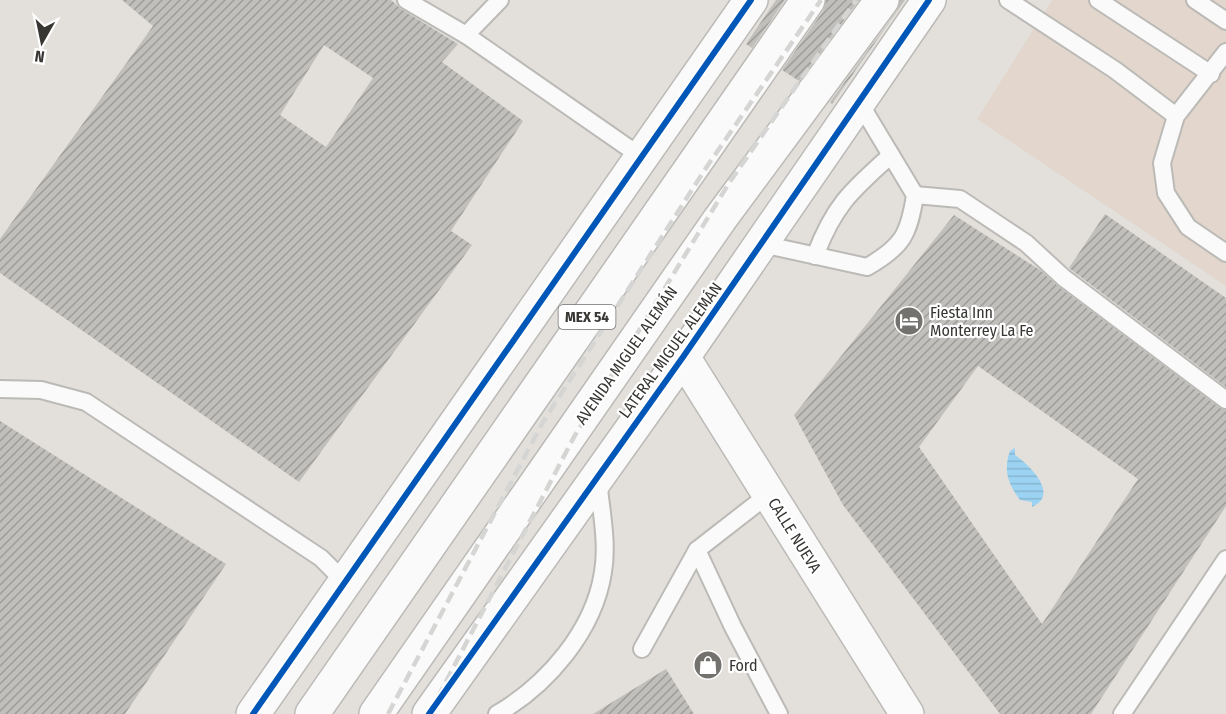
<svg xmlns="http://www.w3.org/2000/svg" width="1226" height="714" viewBox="0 0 1226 714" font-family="'Fira Sans Condensed',sans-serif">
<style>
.commercial{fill:#e2d6cd}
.water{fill:url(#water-rules)}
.building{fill:url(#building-hatch);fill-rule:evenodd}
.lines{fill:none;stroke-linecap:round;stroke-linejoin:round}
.service-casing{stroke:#bbbab6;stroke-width:20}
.minor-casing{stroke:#bbbab6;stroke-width:36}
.tertiary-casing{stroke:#bbbab6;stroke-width:36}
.trunk-casing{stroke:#bbbab6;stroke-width:36}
.service{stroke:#fbfafa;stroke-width:16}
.minor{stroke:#fbfafa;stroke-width:33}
.tertiary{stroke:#fbfafa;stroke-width:33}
.trunk{stroke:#fbfafa;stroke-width:33}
.rail{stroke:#d5d5d4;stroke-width:4.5;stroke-dasharray:12 6;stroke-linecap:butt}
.cycleway-casing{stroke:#fff;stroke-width:10}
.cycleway{stroke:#0057b8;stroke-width:6}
.labels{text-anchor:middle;stroke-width:4.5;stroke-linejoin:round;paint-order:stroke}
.shield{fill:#fff;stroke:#737270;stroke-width:1.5}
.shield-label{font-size:15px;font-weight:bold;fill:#373633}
.poi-label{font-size:16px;fill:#373633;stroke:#fff;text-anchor:start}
.street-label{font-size:16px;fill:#373633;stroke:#fff}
</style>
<defs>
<pattern id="water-rules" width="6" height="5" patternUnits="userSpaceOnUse" patternTransform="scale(1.5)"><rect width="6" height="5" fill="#9cd3f2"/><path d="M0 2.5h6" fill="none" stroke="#87b6d0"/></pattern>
<pattern id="building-hatch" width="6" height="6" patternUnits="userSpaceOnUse" patternTransform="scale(1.5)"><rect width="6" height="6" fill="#c1bfbc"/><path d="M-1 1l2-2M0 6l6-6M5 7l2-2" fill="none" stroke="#9e9c99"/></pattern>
</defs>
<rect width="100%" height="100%" fill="#e3e0dc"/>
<!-- commercial -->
<polygon class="commercial" points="1052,0 1226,0 1226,286 977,119"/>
<!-- water -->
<path class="water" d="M 1015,448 L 1015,455 C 1030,465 1060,495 1032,507 L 1032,502 L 1020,500 C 1008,484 1003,470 1010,451 Z"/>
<!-- building -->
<g class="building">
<path d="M 122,0 L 391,0 L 401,9 L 458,44 L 442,62 L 523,121 L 451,231 L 472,245 L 299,482 L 0,273 L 0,239 L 153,26 ZM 324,45 L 373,78 L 326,147 L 280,115 Z"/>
<polygon points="776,0 785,0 752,48 746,44"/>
<polygon points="826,0 859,0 799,81 782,70 823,11"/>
<polygon points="900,0 905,0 832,104 830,102 897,11"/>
<polygon points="1105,214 1226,298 1226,387 1069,268"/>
<path d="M 954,215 L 1040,270 L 1058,286 L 1220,408 L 1226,410 L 1226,506 L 1091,714 L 1000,714 L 843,505 L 794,415 ZM 978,366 L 1138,479 L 1042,624 L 919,447 Z"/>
<polygon points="0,421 226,564 125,714 0,714"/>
<polygon points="666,669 694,714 593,714"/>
</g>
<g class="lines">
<!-- service casing -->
<g class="service-casing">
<g id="service">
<polyline points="406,0 466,35 643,158"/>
<polyline points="1008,0 1115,70 1176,116"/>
<polyline points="1098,0 1211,74"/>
<polyline points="1195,0 1226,21"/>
<polyline points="466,35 500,0"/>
<polyline points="1226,52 1176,116 1162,163 1166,193 1188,227 1226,253"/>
<polyline points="915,195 960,199 1026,243 1064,278 1226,400"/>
<path d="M 762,244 L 867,267 C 902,247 909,235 915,195 L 859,102"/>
<path d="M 815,256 C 834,205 852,190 891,155"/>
<polyline points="0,389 41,390 86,402 321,558 345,582"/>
<polyline points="697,550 733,627 779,714"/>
<polyline points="642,649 697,550 769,494"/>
<path d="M 497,714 C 547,685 594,631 603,572 C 608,543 601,510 598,480"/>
<polyline points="1122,714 1226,559"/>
</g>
</g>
<!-- minor casing -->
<g class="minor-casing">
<polyline id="minor" points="683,357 907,714"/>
</g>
<!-- tertiary casing -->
<g class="tertiary-casing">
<g id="tertiary">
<polyline points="253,714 751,0"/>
<polyline points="429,714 683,357 929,0"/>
</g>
</g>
<!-- trunk casing -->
<g class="trunk-casing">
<g id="trunk">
<polyline points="312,714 808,0"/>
<polyline points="376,714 720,219 882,0"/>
</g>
</g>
<!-- service -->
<use href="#service" class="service"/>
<!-- minor -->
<use href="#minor" class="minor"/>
<!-- tertiary -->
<use href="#tertiary" class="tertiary"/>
<!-- trunk -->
<use href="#trunk" class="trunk"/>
<!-- rail -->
<g class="rail">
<polyline points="388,714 543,422 706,168 821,0"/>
<polyline points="429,714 574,437 729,183 856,0"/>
</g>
<!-- cycleway casing -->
<g class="cycleway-casing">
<g id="cycleway">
<polyline points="253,714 751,0"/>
<polyline points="429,714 683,357 929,0"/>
</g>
</g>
<!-- cycleway -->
<use href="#cycleway" class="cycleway"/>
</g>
<!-- icons -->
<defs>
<g id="hotel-disc" transform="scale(1.5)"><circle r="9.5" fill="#73726e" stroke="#fff"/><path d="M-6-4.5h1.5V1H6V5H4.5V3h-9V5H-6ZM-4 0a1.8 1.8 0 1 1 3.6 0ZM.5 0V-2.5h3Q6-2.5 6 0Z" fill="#fff"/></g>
<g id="shop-disc" transform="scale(1.5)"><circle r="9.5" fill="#73726e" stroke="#fff"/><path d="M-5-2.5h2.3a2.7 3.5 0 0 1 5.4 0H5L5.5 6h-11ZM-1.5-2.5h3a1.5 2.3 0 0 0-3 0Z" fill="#fff"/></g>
</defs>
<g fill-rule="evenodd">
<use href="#hotel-disc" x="909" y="321"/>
<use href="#shop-disc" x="708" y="665"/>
</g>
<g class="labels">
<!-- shield labels -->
<rect class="shield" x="558.5" y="305" width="57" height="24" rx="4.5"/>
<g class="shield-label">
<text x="587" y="322">MEX 54</text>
</g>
<!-- poi labels -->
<g class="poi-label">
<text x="930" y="318">Fiesta Inn<tspan x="930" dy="18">Monterrey La Fe</tspan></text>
<text x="729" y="671">Ford</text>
</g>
<!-- street labels -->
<g class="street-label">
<text transform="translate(670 350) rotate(-54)" y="6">LATERAL MIGUEL ALEMÁN</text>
<text transform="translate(626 355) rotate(-55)" y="6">AVENIDA MIGUEL ALEMÁN</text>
<text transform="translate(795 535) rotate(58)" y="6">CALLE NUEVA</text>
</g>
</g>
<!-- north arrow -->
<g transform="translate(42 42) rotate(189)" stroke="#ffffff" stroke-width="4.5" paint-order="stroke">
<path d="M0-4.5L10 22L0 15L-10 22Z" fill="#373633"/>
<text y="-9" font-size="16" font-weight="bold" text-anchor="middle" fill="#373633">N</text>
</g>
</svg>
